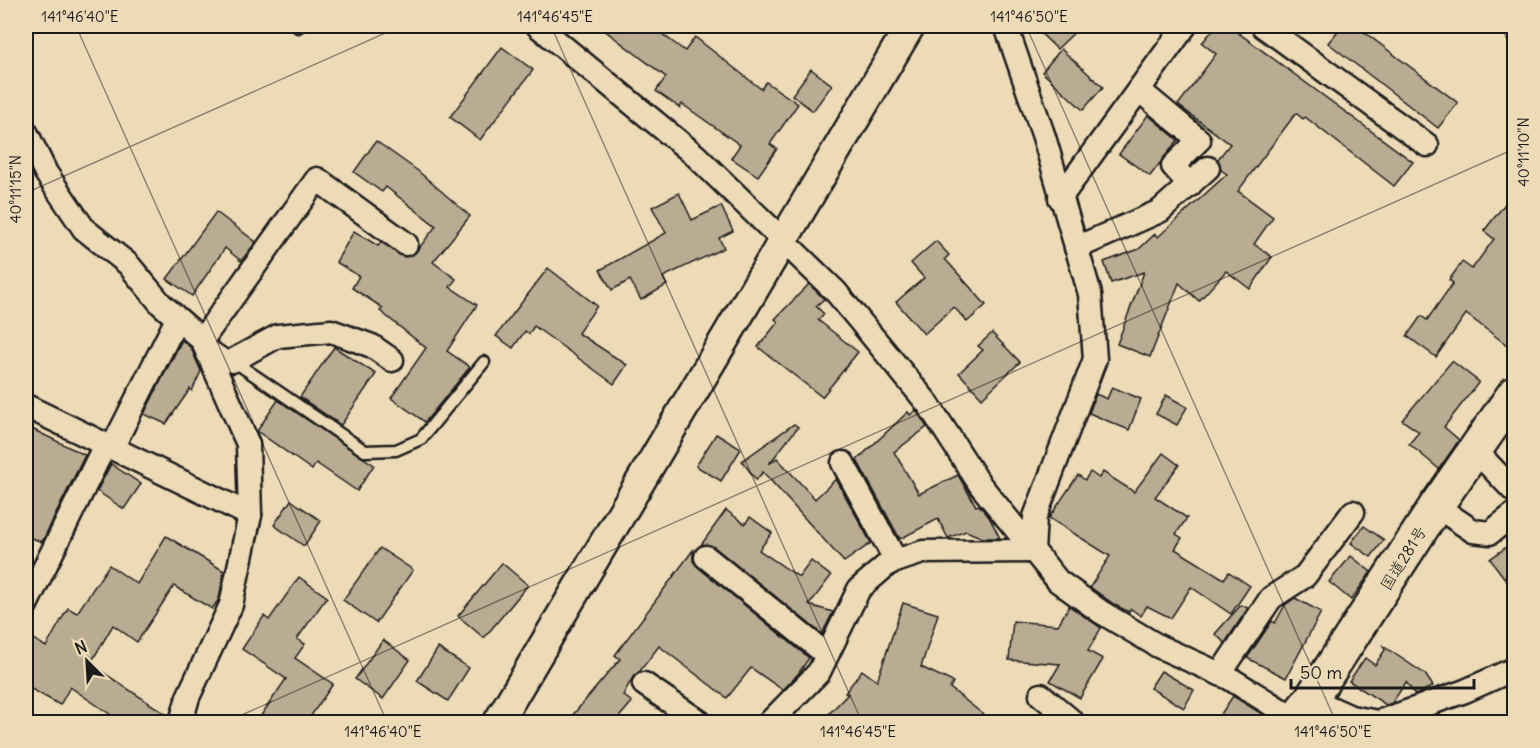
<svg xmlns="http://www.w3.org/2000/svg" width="1540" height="748" viewBox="0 0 1540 748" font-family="Delius,'Klee One',sans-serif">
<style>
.building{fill:#b9ac92;stroke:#1c1c1c;stroke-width:1.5}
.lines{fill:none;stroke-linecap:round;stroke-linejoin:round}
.service-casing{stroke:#1c1c1c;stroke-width:15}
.minor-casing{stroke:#1c1c1c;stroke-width:27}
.tertiary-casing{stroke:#1c1c1c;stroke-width:33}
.trunk-casing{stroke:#1c1c1c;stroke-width:38}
.service{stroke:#eddbb8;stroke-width:10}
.minor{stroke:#eddbb8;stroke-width:22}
.tertiary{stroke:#eddbb8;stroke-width:28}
.trunk{stroke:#eddbb8;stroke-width:33}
.ticks{fill:none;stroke:#1c1c1c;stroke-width:1.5;stroke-opacity:0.45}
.labels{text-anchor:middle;stroke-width:5;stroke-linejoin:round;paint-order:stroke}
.street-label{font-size:16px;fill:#1c1c1c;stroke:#eddbb8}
.neatline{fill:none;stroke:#1c1c1c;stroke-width:2}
.ticks-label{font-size:15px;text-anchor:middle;fill:#1c1c1c}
</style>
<rect width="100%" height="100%" fill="#eddbb8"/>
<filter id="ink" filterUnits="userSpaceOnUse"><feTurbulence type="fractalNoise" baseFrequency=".0167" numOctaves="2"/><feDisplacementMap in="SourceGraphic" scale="12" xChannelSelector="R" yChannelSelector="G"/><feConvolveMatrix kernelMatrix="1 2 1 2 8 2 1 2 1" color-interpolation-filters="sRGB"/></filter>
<g filter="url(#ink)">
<!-- building -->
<g class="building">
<polygon points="599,26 651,26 685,51 695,37 761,89 766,82 798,104 770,144 777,149 758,176 731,158 740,145 682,104 680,108 656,91 666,77"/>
<polygon points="1033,26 1081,26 1057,49"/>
<polygon points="1216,26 1229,26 1413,162 1394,186 1305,117 1303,119 1296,113 1238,191 1273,217 1254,244 1272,257 1250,289 1226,271 1199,301 1179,283 1150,357 1117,344 1144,272 1111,283 1104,262 1139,249 1155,234 1158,237 1227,174 1221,170 1218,159 1230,144 1178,105 1216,54 1202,43"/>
<polygon points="1342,26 1356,26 1458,103 1438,128 1328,43"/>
<polygon points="502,47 533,70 480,140 450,117"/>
<polygon points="1061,49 1103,87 1083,110 1042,72"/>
<polygon points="811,69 832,85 813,111 792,95"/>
<polygon points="1148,115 1178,140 1150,176 1119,154"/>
<polygon points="376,141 418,171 470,216 433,262 456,279 450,287 477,305 447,351 470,367 425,422 391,398 426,348 380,311 383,308 352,288 359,276 336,262 354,231 378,246 381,242 405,257 416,252 436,226 386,187 382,192 354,172"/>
<polygon points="1515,191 1515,351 1466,314 1436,357 1407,336 1421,316 1427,320 1453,283 1449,280 1462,262 1472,269 1494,239 1484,231"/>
<polygon points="679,193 692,220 721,206 733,231 719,238 724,248 663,277 667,285 641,300 630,280 612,290 600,270 666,233 652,207"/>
<polygon points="216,212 256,242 241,261 225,248 192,296 167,279"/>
<polygon points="936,241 949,255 945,259 986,305 967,322 954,307 924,334 896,302 924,278 911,263"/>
<polygon points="548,268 597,306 578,333 627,365 614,384 534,326 529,334 525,331 513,348 496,336"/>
<polygon points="809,284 824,299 816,306 824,314 818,320 858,352 822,397 758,347 778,322 775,319"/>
<polygon points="992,333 1020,362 982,398 959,373 983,350 978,346"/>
<polygon points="182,340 191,348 201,371 192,391 190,389 166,424 144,414"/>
<polygon points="334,347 376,374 341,425 300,397"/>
<polygon points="1452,361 1479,382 1444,427 1459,440 1439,469 1409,444 1419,432 1402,420"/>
<polygon points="1112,387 1141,399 1129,430 1089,413 1096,394 1107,399"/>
<polygon points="1166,395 1187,407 1177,425 1156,414"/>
<polygon points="278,400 374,465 357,491 316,463 312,470 257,431"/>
<polygon points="916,410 927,427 894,452 919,494 958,475 976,506 979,505 989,517 1000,538 983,538 966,531 948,538 938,519 900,539 857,460 908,412 910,415"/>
<polygon points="794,424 798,427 769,464 777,458 815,499 836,479 871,543 844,562 763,472 756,480 742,461"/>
<polygon points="26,426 85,455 42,542 26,536"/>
<polygon points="716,434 741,449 721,481 696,466"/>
<polygon points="1163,453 1179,465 1155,497 1187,518 1176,534 1182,538 1175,549 1224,579 1229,572 1250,586 1231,614 1191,587 1171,618 1147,606 1141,616 1131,609 1129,612 1115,605 1090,587 1110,556 1049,518 1078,475 1085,480 1090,472 1099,478 1103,472 1134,492"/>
<polygon points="111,464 141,484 124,509 97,491"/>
<polygon points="291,500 321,521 304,546 274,525"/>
<polygon points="726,510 745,524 750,517 772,533 759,550 799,577 811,561 831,576 809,605 833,612 822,634 714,547 701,545"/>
<polygon points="1364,526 1384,540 1371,557 1351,543"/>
<polygon points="166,536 224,571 219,599 212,609 174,586 137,642 113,625 90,664 169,716 168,723 123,723 70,687 60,705 26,686 26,634 46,647 68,608 77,613 109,565 137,584"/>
<polygon points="1515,541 1515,592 1490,559"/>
<polygon points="380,548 413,570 376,623 343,600"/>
<polygon points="693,550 693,561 698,567 809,658 798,674 783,690 751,668 727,698 659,646 640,671 633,677 623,695 632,702 614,723 566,723 620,659 615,655"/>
<polygon points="1351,556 1371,572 1351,600 1329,582"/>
<polygon points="502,563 528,585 484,638 458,616"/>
<polygon points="299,577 327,597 297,639 305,644 295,658 333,684 306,723 256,723 286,679 242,649 264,616 269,620"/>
<polygon points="1295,598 1321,612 1286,678 1247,658 1272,621 1275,623 1285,605"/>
<polygon points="903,603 938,614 921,667 953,682 950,688 994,723 820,723 848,694 845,693 862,670 877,681"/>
<polygon points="1241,605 1248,608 1225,643 1215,634"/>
<polygon points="1069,606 1101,628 1088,651 1103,659 1080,698 1050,681 1060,664 1009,660 1013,621 1058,625"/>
<polygon points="383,640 410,660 383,699 355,679"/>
<polygon points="1383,646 1425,674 1433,686 1415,695 1406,682 1392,703 1386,705 1349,681 1365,658 1375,665 1385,650"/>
<polygon points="438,648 469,668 448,701 417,681"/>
<polygon points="1161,671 1194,690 1184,708 1150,688"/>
<polygon points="1233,696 1275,722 1275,723 1215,723"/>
</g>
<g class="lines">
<!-- service casing -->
<g class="service-casing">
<g id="service">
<polyline points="298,27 299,26"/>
<polyline points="210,345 365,451 396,450 421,439 484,362"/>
</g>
</g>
<!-- minor casing -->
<g class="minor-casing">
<g id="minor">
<polyline points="538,26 695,155 836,292 928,404 981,486 1058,581 1101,612 1158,646 1229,678 1295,719"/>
<polyline points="1006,26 1044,137 1090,294 1095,359 1035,517 1033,551"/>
<polyline points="1263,26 1427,145"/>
<polyline points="1139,90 1199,140 1173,166 1190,185"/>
<polyline points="26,132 46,173 84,229 128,264 161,304 202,340 248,444 250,515 231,605 188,697 181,722"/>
<polyline points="1060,198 1185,26"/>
<polyline points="1076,248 1160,211 1208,168"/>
<polyline points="202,340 317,179 406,244"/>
<polyline points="232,361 278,336 331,331 372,346 392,360"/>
<polyline points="26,406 250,515"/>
<polyline points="112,448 177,319"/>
<polyline points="1475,450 1514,491"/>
<polyline points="843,463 896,561"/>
<polyline points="1436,506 1473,531 1490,533 1514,514"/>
<polyline points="706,557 827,655"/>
<polyline points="26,605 105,445"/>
<polyline points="1220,674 1271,598 1305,576 1353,512"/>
<polyline points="644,684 700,722"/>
<polyline points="1041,695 1073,722"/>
<polyline points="1311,699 1351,717 1378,722 1465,691 1514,669"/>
<polyline points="770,722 819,672 859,589 889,563 923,552 1033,551"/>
</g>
</g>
<!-- tertiary casing -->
<g class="tertiary-casing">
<polyline id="tertiary" points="498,722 910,26"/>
</g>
<!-- trunk casing -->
<g class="trunk-casing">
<polyline id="trunk" points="1293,722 1311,699 1436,506 1514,394"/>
</g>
<!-- service -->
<use href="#service" class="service"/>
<!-- minor -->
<use href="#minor" class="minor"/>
<!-- tertiary -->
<use href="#tertiary" class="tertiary"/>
<!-- trunk -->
<use href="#trunk" class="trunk"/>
</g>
</g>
<!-- ticks -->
<path class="ticks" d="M 76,26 L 387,722M 551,26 L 862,722M 1026,26 L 1336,722M 1501,26 L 1514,56M 26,193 L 401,26M 226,722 L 1514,149"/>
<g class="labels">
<!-- street labels -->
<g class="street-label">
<text transform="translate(1403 558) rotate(-58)" y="6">国道281号</text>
</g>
</g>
<!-- margin -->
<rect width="1540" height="748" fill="none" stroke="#eddbb8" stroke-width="66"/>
<!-- north arrow -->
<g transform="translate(87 661) rotate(336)" stroke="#eddbb8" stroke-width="4.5" paint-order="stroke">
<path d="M0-4.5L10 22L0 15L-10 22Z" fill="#1c1c1c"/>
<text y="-9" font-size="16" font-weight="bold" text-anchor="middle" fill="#1c1c1c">N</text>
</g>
<!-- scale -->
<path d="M1291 679v9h183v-9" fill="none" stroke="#1c1c1c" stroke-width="3"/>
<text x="1300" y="679" font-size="18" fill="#1c1c1c" stroke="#eddbb8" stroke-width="4.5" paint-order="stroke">50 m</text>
<rect x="33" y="33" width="1474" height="682" class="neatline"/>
<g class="ticks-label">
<text x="80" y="22">141°46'40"E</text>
<text x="555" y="22">141°46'45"E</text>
<text x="1029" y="22">141°46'50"E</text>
<text transform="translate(1524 152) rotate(-90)" y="5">40°11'10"N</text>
<text transform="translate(16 189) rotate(-90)" y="5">40°11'15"N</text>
<text x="383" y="737">141°46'40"E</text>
<text x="858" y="737">141°46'45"E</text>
<text x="1333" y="737">141°46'50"E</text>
</g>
</svg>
